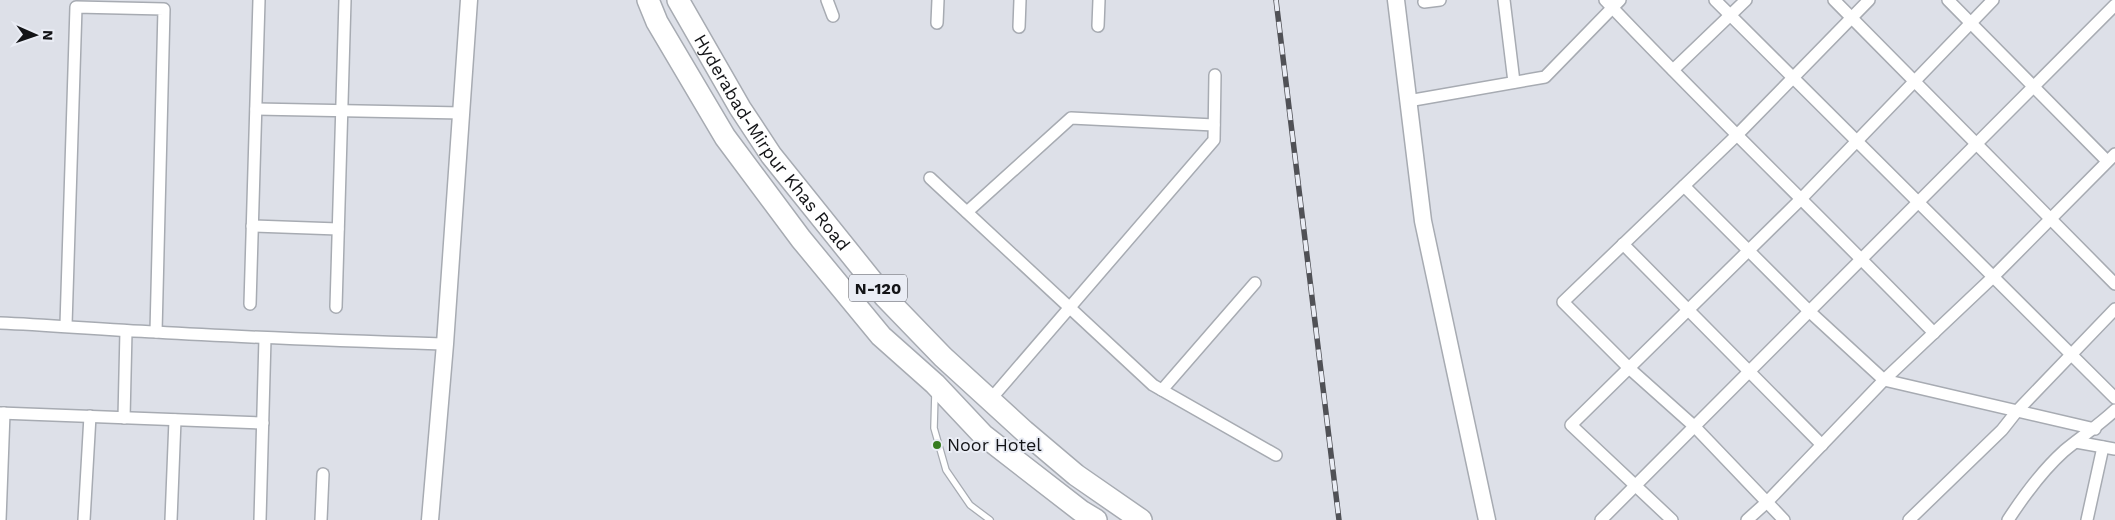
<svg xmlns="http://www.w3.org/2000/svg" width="2115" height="520" viewBox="0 0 2115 520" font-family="'Work Sans',sans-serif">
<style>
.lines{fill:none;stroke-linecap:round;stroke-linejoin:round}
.lane-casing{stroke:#a7abb2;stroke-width:8}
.street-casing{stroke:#a7abb2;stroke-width:14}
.secondary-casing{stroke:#a7abb2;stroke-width:19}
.highway-casing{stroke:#a7abb2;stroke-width:24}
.lane{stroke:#fff;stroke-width:5.5}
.street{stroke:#fff;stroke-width:11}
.secondary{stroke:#fff;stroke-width:16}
.highway{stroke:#fff;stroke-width:21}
.rail-casing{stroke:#505156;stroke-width:5.5}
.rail{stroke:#eaedf5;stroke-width:4;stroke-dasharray:11;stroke-linecap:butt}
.poi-dot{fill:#367c20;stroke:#eaedf5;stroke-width:2}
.labels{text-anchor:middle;stroke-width:4;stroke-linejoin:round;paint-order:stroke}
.shield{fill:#eaedf5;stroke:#54555a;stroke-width:1}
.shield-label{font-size:16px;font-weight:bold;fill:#131417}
.street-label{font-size:18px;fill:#131417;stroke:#eaedf5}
.poi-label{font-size:18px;fill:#131417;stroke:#eaedf5;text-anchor:start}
</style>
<rect width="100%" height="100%" fill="#dde0e8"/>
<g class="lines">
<!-- lane casing -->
<g class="lane-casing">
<polyline id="lane" points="935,393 934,428 946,470 970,505 990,520"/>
</g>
<!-- street casing -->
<g class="street-casing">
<g id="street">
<polyline points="827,0 833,16"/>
<polyline points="1504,0 1514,82"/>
<path d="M 1605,0 C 1712,113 1825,221 1934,333"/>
<polyline points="1715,0 2115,398"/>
<polyline points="1834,0 2115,284"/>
<polyline points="1948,0 2107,161"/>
<polyline points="1424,2 1440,0"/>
<polyline points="937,23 938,0"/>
<polyline points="1098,26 1099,0"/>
<polyline points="1019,27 1020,0"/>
<polyline points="1673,70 1746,0"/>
<polyline points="1408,101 1545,77 1620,0"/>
<polyline points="256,109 462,113"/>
<polyline points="930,178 1153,385 1276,455"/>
<polyline points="1684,186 1810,312 1884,380 2095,429"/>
<polyline points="967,212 1071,118 1214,125"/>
<polyline points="252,226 338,229"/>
<polyline points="1623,244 1822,445"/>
<polyline points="250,304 259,0"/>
<polyline points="336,307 345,0"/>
<path d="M 0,323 C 52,325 104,330 156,332 C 252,338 349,341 445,344"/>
<polyline points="66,325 76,7 164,9 156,332"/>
<polyline points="1162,390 1255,283"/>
<polyline points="990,400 1214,140 1215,75"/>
<polyline points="0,413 263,423"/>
<polyline points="124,418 126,331"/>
<polyline points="2076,442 2115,449"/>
<polyline points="0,520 4,413"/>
<polyline points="84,520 90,416"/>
<polyline points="171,520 175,420"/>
<polyline points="260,520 265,338"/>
<polyline points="321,520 323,474"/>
<polyline points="1601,520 2115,5"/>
<polyline points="1672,520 1571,425 1800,200 1993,0"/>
<polyline points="1747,520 1767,502 1884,380 1993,277 2115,154"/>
<polyline points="1784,520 1695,427 1630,369 1563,302 1737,135 1869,0"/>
<polyline points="1909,520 2002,430 2017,411 2115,309"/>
<path d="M 2008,520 C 2023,497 2044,469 2064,451 C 2081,437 2099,425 2115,410"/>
<polyline points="2087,520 2103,447"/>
</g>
</g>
<!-- secondary casing -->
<g class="secondary-casing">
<g id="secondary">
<polyline points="1396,0 1423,221 1487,520"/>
<polyline points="430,520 445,344 469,0"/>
</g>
</g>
<!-- highway casing -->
<g class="highway-casing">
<g id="highway">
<polyline points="648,0 657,22 725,137 801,239 881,336 935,384 983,435 1081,511 1096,520"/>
<path id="s1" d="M 678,0 L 740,108 L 771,155 L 885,297 L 943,357 L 1024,431 L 1076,475 L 1141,520"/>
</g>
</g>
<!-- lane -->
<use href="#lane" class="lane"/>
<!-- street -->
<use href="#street" class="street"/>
<!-- secondary -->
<use href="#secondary" class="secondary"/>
<!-- highway -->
<use href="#highway" class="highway"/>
<!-- rail casing -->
<g class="rail-casing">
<polyline id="rail" points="1276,0 1339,520"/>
</g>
<!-- rail -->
<use href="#rail" class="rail"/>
</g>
<!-- markers -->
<circle class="poi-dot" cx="937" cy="445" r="5"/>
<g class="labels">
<!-- shield labels -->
<rect class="shield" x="849" y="274.5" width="58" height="27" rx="4"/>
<g class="shield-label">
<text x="878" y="294">N-120</text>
</g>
<!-- street labels -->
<g class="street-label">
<text dy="6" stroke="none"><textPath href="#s1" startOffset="171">Hyderabad-Mirpur Khas Road</textPath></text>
</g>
<!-- poi labels -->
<g class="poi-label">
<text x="947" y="451">Noor Hotel</text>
</g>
</g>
<!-- north arrow -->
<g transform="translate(35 35) rotate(92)" stroke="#eaedf5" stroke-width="4" paint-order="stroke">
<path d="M0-4L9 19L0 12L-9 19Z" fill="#131417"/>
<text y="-8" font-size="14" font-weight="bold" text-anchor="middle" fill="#131417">N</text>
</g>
</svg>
